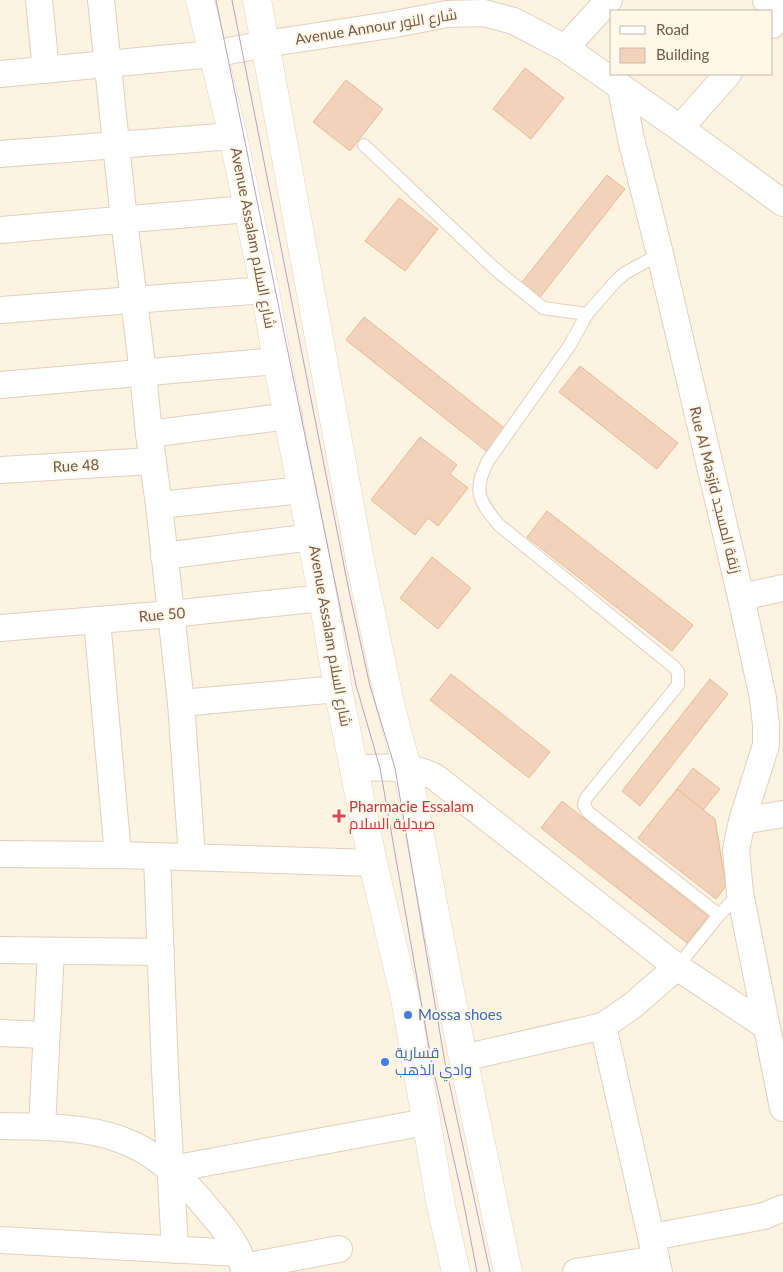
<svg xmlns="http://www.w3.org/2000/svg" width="783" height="1272" viewBox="0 0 783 1272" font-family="Lato,Cairo,sans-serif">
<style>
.building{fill:#f2d2b8;stroke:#e5b998}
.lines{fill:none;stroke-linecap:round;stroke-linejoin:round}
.service-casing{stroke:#e1cfbd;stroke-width:14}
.minor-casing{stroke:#e1cfbd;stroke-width:28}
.secondary-casing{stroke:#e6d0bb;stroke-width:29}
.service{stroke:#fff;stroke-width:12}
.minor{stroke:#fff;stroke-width:26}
.secondary{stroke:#fff;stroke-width:28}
.tram{stroke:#b6a0c5;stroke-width:1}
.health-dot{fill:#e0444e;stroke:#fff7e7;stroke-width:2}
.shop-dot{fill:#3f7fe0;stroke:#fff7e7;stroke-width:2}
.labels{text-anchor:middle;stroke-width:4;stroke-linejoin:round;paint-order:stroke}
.street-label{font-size:15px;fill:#745948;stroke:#fff7e7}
.health-label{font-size:15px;fill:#be3a42;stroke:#fff7e7;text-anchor:start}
.shop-label{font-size:15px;fill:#366cbe;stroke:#fff7e7;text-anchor:start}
</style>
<rect width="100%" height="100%" fill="#fcf3e1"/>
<!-- building -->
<g class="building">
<polygon points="525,68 564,98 531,139 493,109"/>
<polygon points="346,80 383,109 350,151 313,122"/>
<polygon points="607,175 625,189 537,301 519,286"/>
<polygon points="399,198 438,229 405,271 365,241"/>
<polygon points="364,317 508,431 490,454 346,340"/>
<polygon points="580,366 678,443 657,469 559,392"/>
<polygon points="420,437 457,465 450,474 468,488 438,526 428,518 415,535 371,500"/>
<polygon points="547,511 693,625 672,651 527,537"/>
<polygon points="432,557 471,588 438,629 400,598"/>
<polygon points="451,674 550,752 529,778 430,700"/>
<polygon points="710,679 728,694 640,806 622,791"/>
<polygon points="693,768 720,789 703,810 677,789"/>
<polygon points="677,789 715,819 726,886 716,899 638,838"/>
<polygon points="562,801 708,916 687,943 541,828"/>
</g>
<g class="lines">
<!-- service casing -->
<g class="service-casing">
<g id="service">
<polyline points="364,145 495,269 543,308 587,314 615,282 625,273 660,254"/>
<path d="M 587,314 L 570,345 L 488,461 C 472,491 479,501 499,525 L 674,667 L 678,672 L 678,685 L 586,798 L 584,805 L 588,812 L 719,915"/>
<polyline points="677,967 719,915 740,893"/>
</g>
</g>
<!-- minor casing -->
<g class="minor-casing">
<g id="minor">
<polyline points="39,0 46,70"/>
<polyline points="101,0 124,220 143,373 149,434 159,505 181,703 192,857"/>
<polyline points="766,0 779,11 778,17 772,25"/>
<polyline points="565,48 609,0"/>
<polyline points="0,74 213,54 265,44 390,25 447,14 484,13 514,21 565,48 680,128 783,203"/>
<polyline points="621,88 631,139 660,254 741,597 763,698 766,725 766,745 742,821 736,850 740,893 783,1108"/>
<polyline points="680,128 728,74"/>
<polyline points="0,154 233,136"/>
<polyline points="0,230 248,209"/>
<polyline points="0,310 265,290"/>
<polyline points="0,385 277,361"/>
<polyline points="149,434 289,416"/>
<polyline points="0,470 153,461"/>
<polyline points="159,505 303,490"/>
<polyline points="164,556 312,537"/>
<polyline points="741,597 783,588"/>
<polyline points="97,620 118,855"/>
<polyline points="0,628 171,614 323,598"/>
<polyline points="181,703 338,689"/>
<path d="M 354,768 C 382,768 410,764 435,777 L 677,967 L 766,1026"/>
<polyline points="742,821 783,814"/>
<polyline points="0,854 118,855 373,863"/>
<polyline points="157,857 165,1071 175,1250"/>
<polyline points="0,950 161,952"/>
<polyline points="0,1033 46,1035"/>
<polyline points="463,1058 603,1026"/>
<path d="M 0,1126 C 101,1127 145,1130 211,1213 C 225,1229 242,1250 244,1272"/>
<polyline points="42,1126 51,951"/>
<polyline points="172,1169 426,1122"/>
<polyline points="652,1237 764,1216 783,1208"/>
<polyline points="0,1240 239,1253"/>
<polyline points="244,1267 339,1249"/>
<polyline points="576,1272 656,1259"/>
<polyline points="659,1272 603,1026 632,1006 677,967"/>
</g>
</g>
<!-- secondary casing -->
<g class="secondary-casing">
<g id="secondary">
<polyline points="200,0 233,136 265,290 277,361 323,598 338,689 373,863 405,998 441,1206 456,1272"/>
<polyline points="257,0 360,561 391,708 407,768 463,1058 508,1272"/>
</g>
</g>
<!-- service -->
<use href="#service" class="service"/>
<!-- minor -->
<use href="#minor" class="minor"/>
<!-- secondary -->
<use href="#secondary" class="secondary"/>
<!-- tram -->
<g class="tram">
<polyline points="216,0 356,685 380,768 432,1064 463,1200 477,1272"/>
<polyline points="232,0 349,591 370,686 395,768 445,1063 490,1272"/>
</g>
</g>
<!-- markers -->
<path class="health-dot" d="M336.5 808.5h5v5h5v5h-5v5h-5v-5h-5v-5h5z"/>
<g class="shop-dot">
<circle cx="408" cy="1015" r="5"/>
<circle cx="385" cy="1062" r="5"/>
</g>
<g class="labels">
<!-- street labels -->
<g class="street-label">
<text transform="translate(376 27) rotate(-9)" y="5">Avenue Annour شارع النور</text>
<text transform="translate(253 238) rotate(79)" y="5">Avenue Assalam شارع السلام</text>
<text transform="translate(76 466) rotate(-3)" y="5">Rue 48</text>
<text transform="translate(715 490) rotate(76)" y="5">Rue Al Masjid زنقة المسجد</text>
<text transform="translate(162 615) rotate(-5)" y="5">Rue 50</text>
<text transform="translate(330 636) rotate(80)" y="5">Avenue Assalam شارع السلام</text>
</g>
<!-- health labels -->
<g class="health-label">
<text x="349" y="812">Pharmacie Essalam<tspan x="349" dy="17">صيدلية السلام</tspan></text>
</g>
<!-- shop labels -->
<g class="shop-label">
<text x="418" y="1020">Mossa shoes</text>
<text x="395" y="1058">قسارية<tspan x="395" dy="17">وادي الذهب</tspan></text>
</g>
</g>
<!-- legend -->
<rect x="610" y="10" width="162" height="65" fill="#fff7e7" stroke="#c7b8a7"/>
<rect x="620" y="26" width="25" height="8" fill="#ffffff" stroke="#c7b8a7"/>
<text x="656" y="35" font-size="15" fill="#745948">Road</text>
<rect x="620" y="48" width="25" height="15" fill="#f2d2b8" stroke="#c7b8a7"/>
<text x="656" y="60" font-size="15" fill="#745948">Building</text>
</svg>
